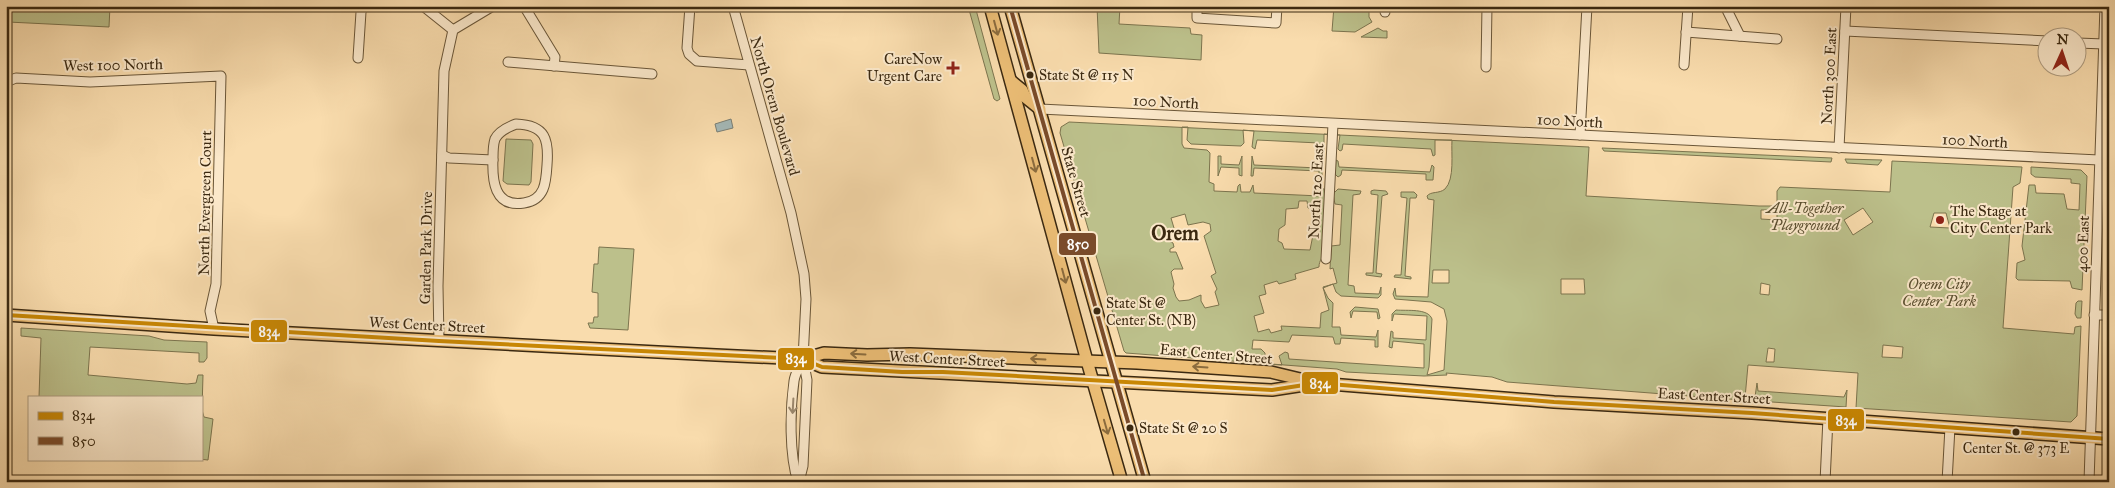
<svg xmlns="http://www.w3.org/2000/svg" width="2115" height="488" viewBox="0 0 2115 488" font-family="'IM FELL Great Primer',serif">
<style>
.green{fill:#bcc08b;stroke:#7c744e;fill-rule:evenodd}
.water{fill:#a4b8b7;stroke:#7a7f75}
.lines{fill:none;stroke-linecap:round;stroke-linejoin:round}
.minor-casing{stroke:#6a5638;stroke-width:11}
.major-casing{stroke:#3b2911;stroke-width:14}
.minor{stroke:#fbe8ca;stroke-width:9}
.major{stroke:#ecbe76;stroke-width:11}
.bus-1-casing{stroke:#fbe8ca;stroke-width:8}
.bus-2-casing{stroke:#fbe8ca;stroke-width:8}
.bus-1{stroke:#c88704;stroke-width:4}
.bus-2{stroke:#7a4b2a;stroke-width:4}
.oneway{stroke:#8b6c3e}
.oneway2{stroke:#9b886e}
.poi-dot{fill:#8f2418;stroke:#fbe8ca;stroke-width:2}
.bus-dot{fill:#3b2911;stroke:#fbe8ca;stroke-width:2}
.labels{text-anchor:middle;stroke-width:4;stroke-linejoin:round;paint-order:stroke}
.bus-label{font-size:14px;fill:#3b2911;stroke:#fbe8ca;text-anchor:start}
.poi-label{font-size:15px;fill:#3b2911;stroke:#fbe8ca;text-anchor:end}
.street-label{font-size:15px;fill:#3b2911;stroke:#fbe8ca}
.park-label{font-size:15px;font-style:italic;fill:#5b4f30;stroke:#fbe8ca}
.district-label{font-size:20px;font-weight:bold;fill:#3b2911;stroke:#fbe8ca}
.line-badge{stroke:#fbe8ca;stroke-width:2}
.badge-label{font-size:14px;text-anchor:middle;font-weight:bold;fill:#fff}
</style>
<rect width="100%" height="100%" fill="#f9dcad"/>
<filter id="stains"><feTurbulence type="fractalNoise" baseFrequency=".004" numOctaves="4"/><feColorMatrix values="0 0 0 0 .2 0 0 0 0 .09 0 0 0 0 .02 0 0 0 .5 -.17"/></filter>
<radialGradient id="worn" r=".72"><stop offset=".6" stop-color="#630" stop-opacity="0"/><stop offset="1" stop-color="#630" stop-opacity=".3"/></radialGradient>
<!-- green -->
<g class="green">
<polygon points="8,6 110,6 109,27 8,22"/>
<polygon points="697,6 721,6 722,9 696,12"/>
<polygon points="968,6 975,6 1000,99 997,101 994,99"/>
<polygon points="1097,6 1120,6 1119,24 1190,28 1191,34 1202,35 1201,60 1099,53"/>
<polygon points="1334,6 1369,6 1369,17 1372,22 1355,32 1332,31"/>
<polygon points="1378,28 1383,31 1387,31 1387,38 1361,37"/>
<path d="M 1069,122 L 1589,147 L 1586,196 L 1759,206 L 1777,206 L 1777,191 L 1780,187 L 1890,192 L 1892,161 L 2022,167 L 2020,183 L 2013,187 L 2003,328 L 2074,334 L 2075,327 L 2081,326 L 2077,416 L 2071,422 L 1856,408 L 1858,373 L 1748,365 L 1745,398 L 1742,400 L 1507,382 L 1492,377 L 1446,373 L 1447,375 L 1424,376 L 1346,372 L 1337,369 L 1126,353 L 1124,351 L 1060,133 L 1061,127 ZM 1182,127 L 1188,127 L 1187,140 L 1191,144 L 1241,146 L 1244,143 L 1243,130 L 1254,131 L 1252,147 L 1255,149 L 1257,140 L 1319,143 L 1321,152 L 1324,150 L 1324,134 L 1340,135 L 1338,149 L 1340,151 L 1342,150 L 1343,144 L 1431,149 L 1433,156 L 1435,155 L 1435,140 L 1452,140 C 1451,153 1455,179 1445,189 C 1439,194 1431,191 1427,196 L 1428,199 L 1434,200 L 1428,297 L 1396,296 L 1395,288 L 1393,294 L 1395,299 L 1431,302 L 1444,309 L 1447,321 L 1444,370 L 1427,375 L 1429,367 L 1432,319 C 1428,308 1407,311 1396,310 L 1392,314 L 1392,321 L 1394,314 L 1427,316 L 1426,340 L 1393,338 L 1393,332 L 1391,331 L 1389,347 L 1392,348 L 1393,341 L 1424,344 L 1424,368 L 1289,359 L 1288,353 L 1285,352 L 1279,356 L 1282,365 L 1261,364 L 1265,359 L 1265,353 L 1261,349 L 1252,349 L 1253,340 L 1289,342 L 1292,335 L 1333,337 L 1335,344 L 1340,344 L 1341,338 L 1375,340 L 1375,347 L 1378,347 L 1378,330 L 1376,337 L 1341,335 L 1340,327 L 1332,327 L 1333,303 L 1328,298 L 1323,288 L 1333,284 L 1336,292 L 1341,296 L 1378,298 L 1381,295 L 1381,287 L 1379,294 L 1355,293 L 1354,286 L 1348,285 L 1353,195 L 1360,194 L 1361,191 L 1338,189 L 1333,194 L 1335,204 L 1342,205 L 1340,245 L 1331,246 L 1330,269 L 1333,268 L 1337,283 L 1323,287 L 1329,310 L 1321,313 L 1320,328 L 1281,326 L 1282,330 L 1271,333 L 1269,329 L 1258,332 L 1254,316 L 1264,313 L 1259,296 L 1266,294 L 1264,285 L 1277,281 L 1279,284 L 1296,279 L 1295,274 L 1319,267 C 1319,260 1323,258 1324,252 C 1329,234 1326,208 1324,189 L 1321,188 L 1320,196 L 1254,193 L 1253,185 L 1250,192 L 1241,192 L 1240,184 L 1238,186 L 1237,192 L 1214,191 L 1214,184 L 1209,182 L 1210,153 L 1207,150 L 1184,148 L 1182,144 ZM 1299,201 L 1307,201 L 1308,208 L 1313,209 L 1314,230 L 1310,250 L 1284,249 L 1282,243 L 1278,241 L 1279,229 L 1285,225 L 1286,209 L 1298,208 ZM 1863,208 L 1873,222 L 1853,235 L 1844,220 ZM 1761,210 L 1777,210 L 1777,220 L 1761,219 ZM 1934,213 L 1946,213 L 1950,228 L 1930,227 ZM 1185,214 L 1188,225 L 1203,222 L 1210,224 L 1211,231 L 1204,236 L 1215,270 L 1216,273 L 1211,276 L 1217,289 L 1215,292 L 1219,305 L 1205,308 L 1201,301 L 1201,295 L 1189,300 L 1179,301 L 1176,297 L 1173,288 L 1174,284 L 1171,272 L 1174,269 L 1183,269 L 1176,252 L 1170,252 L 1170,249 L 1174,247 L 1173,243 L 1169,241 C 1167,235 1168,231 1174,228 L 1171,218 ZM 1433,270 L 1449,270 L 1449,283 L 1432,283 ZM 1561,279 L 1584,279 L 1585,294 L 1561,294 ZM 1761,283 L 1770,285 L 1769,295 L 1760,294 ZM 1883,345 L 1903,347 L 1902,358 L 1882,357 ZM 1768,348 L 1775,349 L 1774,362 L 1766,362 Z"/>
<polygon points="506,139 531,140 533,144 531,182 529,185 507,184 503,181"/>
<polygon points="1602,148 1832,158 1831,162 1604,151"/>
<polygon points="1218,156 1221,156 1221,164 1239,165 1242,156 1242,176 1239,175 1239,168 1221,167 1218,176"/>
<polygon points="1252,156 1254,165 1318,168 1321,161 1322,163 1322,178 1319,178 1319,171 1254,168 1253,176 1251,176"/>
<polygon points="1845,159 1882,160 1878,165 1847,163"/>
<polygon points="1336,160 1338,161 1339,167 1430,172 1432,165 1434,167 1433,180 1426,180 1426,174 1342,170 1341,175 1338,177 1335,174"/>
<polygon points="2031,167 2081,170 2087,176 2082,290 2072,288 2070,281 2018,280 2016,278 2017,263 2025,260 2022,246 2029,185 2035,185 2036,193 2064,194 2067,209 2079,210 2080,184 2071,183 2071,179 2035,177 2031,174"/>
<polygon points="1374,190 1386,191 1388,194 1382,196 1376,273 1382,274 1381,277 1366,275 1366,273 1373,273 1378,195 1371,194 1371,191"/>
<polygon points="1401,192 1414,192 1417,195 1416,198 1410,198 1405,276 1411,277 1411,279 1394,277 1395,275 1401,275 1407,198 1401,197"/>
<polygon points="599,247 634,249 628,330 590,328 588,323 593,323 594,317 598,317 598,293 592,292 594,264 598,264"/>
<polygon points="2078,301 2082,301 2081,318 2077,318 2075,314 2076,303"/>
<polygon points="1355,307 1378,309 1380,318 1378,319 1377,312 1353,311 1351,318 1350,312"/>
<polygon points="21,328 149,336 164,340 207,342 207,358 204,362 199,362 199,353 90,347 88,375 187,384 196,383 198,375 203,375 202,410 204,417 213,419 208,460 198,459 201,459 201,397 39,397 41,338 21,336"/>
<polygon points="1757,383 1758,391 1844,397 1847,390 1846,407 1757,401 1755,397"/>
</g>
<!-- water -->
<polygon class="water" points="731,119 733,128 717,132 715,124"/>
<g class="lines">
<!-- minor casing -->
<g class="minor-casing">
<g id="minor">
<polyline points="423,6 453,30"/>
<polyline points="524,6 555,57 554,66"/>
<polyline points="690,6 687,48 689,54 697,61 749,65"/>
<polyline points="733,6 791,213 804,274 806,299 803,359 807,380 803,466 799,482"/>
<polyline points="1197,6 1197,18 1276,23 1277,6"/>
<polyline points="1725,6 1740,36"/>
<polyline points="1385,12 1385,6"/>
<polyline points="1845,31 2048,41"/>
<polyline points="1686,32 1777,39"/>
<polyline points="2078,43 2104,44"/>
<polyline points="358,58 361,12 363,6"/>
<polyline points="508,62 652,74"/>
<polyline points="1684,65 1688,6"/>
<polyline points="1486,67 1487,6"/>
<polyline points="6,82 16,78 90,82 221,76 216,284 210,311 214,329"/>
<polyline points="1040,109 2099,160"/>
<path d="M 516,124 C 546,125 549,140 547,165 C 546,182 545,200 524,203 C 494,208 492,180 493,158 C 493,153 493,145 495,139 C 499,131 508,127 516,124 Z"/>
<polyline points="1580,135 1587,6"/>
<polyline points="1839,148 1846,6"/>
<polyline points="442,155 449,158 493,160"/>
<polyline points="1326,259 1333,124"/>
<polyline points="2094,315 2109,315"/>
<polyline points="439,341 438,286 444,71 453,30 493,6"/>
<path d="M 798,482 C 789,454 790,410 794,381 C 795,373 800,366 803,359"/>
<polyline points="1825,482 1828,418"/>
<polyline points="1947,482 1950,427"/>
<polyline points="2089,482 2105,6"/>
</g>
</g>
<!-- major casing -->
<g class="major-casing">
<g id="major">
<polyline points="990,6 1087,361 1122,482"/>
<polyline points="1010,6 1145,482"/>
<polyline points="1011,81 1022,90 1025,97 1040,109"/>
<polyline points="6,315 214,329 716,355 803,359 824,353 867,355 910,354 1137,363 1271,372 1317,383 1554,402 1752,413 2109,439"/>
<polyline points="803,359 822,367 1272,390 1311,384"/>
</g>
</g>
<!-- minor -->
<use href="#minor" class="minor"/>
<!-- major -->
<use href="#major" class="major"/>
<!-- bus-1 casing -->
<g class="bus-1-casing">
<polyline id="bus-1" points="6,315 439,341 803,359 822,367 902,372 943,372 1272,390 1317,383 1554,402 1752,413 2109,439"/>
</g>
<!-- bus-2 casing -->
<g class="bus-2-casing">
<polyline id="bus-2" points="1010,6 1145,482"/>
</g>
<!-- bus-1 -->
<use href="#bus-1" class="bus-1"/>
<!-- bus-2 -->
<use href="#bus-2" class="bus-2"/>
</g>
<!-- one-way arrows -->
<defs><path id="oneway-shaft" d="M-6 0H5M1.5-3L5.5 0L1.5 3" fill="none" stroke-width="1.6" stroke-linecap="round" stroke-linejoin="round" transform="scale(1.25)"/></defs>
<g class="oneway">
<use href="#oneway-shaft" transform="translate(996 28) rotate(75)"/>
<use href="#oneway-shaft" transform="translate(1034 165) rotate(75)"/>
<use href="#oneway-shaft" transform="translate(1064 276) rotate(75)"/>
<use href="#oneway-shaft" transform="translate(858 354) rotate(-177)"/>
<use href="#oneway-shaft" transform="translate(1038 359) rotate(-177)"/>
<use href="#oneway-shaft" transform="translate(1200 367) rotate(-176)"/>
<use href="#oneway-shaft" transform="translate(1106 427) rotate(74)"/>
</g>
<use class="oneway2" href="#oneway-shaft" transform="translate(793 406) rotate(93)"/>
<!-- markers -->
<g class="poi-dot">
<path d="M950.5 60.5h5v5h5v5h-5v5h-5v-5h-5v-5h5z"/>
<circle cx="1940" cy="220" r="5"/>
</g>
<g class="bus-dot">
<circle cx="1030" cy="75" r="4.5"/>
<circle cx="1097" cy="311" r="4.5"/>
<circle cx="1130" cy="428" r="4.5"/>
<circle cx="2016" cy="432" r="4.5"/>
</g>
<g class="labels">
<!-- bus labels -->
<g class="bus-label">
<text x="1039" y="80">State St @ 115 N</text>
<text x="1106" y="308">State St @<tspan x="1106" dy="17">Center St. (NB)</tspan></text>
<text x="1139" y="433">State St @ 20 S</text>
<text x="2016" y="453" text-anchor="middle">Center St. @ 373 E</text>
</g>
<!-- poi labels -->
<g class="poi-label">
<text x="942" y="64">CareNow<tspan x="942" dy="17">Urgent Care</tspan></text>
<text x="1950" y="216" text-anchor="start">The Stage at<tspan x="1950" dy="17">City Center Park</tspan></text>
</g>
<!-- street labels -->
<g class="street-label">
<text transform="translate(113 65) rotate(-1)" y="5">West 100 North</text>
<text transform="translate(1829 76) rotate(-87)" y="5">North 300 East</text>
<text transform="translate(1166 102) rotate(3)" y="5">100 North</text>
<text transform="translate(775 106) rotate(74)" y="5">North Orem Boulevard</text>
<text transform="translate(1570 121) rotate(3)" y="5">100 North</text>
<text transform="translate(1975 141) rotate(3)" y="5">100 North</text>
<text transform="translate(1076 182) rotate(74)" y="5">State Street</text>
<text transform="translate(1316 191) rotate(-87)" y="5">North 120 East</text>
<text transform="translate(205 203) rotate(-89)" y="5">North Evergreen Court</text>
<text transform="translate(2083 244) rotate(-88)" y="5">400 East</text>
<text transform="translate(426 248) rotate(-89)" y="5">Garden Park Drive</text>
<text transform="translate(427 325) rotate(3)" y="5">West Center Street</text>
<text transform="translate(1216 354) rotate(5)" y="5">East Center Street</text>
<text transform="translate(947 359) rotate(3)" y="5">West Center Street</text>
<text transform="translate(1714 396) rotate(3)" y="5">East Center Street</text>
</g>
<!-- park labels -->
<g class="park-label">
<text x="1805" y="213">All-Together<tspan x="1805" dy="17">Playground</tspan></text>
<text x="1939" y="289">Orem City<tspan x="1939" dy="17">Center Park</tspan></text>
</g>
<!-- district labels -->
<g class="district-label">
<text x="1175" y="240">Orem</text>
</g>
</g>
<g class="line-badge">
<rect x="1058" y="232" width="39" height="24" rx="5" fill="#7a4b2a"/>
<rect x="250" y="319" width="38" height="24" rx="5" fill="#c88704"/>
<rect x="777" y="347" width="38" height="24" rx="5" fill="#c88704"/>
<rect x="1301" y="371" width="38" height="24" rx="5" fill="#c88704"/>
<rect x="1827" y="408" width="38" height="24" rx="5" fill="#c88704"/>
</g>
<g class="badge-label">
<text x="1078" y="249">850</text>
<text x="269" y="336">834</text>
<text x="796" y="363">834</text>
<text x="1320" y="388">834</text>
<text x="1846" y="425">834</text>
</g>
<!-- margin -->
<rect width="2115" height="488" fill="none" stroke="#f9dcad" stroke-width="25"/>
<rect x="8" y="8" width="2100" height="473" fill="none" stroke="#3b2911" stroke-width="2.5"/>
<rect x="12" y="12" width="2090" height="463" fill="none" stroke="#3b2911"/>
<!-- legend -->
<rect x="28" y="396" width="175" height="65" fill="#fbe8ca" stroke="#ae9c80"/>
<rect x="38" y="412" width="25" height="8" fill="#c88704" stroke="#ae9c80"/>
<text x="72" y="420" font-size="15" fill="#3b2911">834</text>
<rect x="38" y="437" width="25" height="8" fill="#7a4b2a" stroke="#ae9c80"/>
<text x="72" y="446" font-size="15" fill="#3b2911">850</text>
<!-- north arrow -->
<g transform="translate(2062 52) rotate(3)"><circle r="24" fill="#fbe8ca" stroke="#ae9c80"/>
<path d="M0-4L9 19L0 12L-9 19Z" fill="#8f2418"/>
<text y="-8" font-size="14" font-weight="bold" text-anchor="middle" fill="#3b2911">N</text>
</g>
<rect width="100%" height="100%" filter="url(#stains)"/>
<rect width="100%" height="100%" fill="url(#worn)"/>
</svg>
